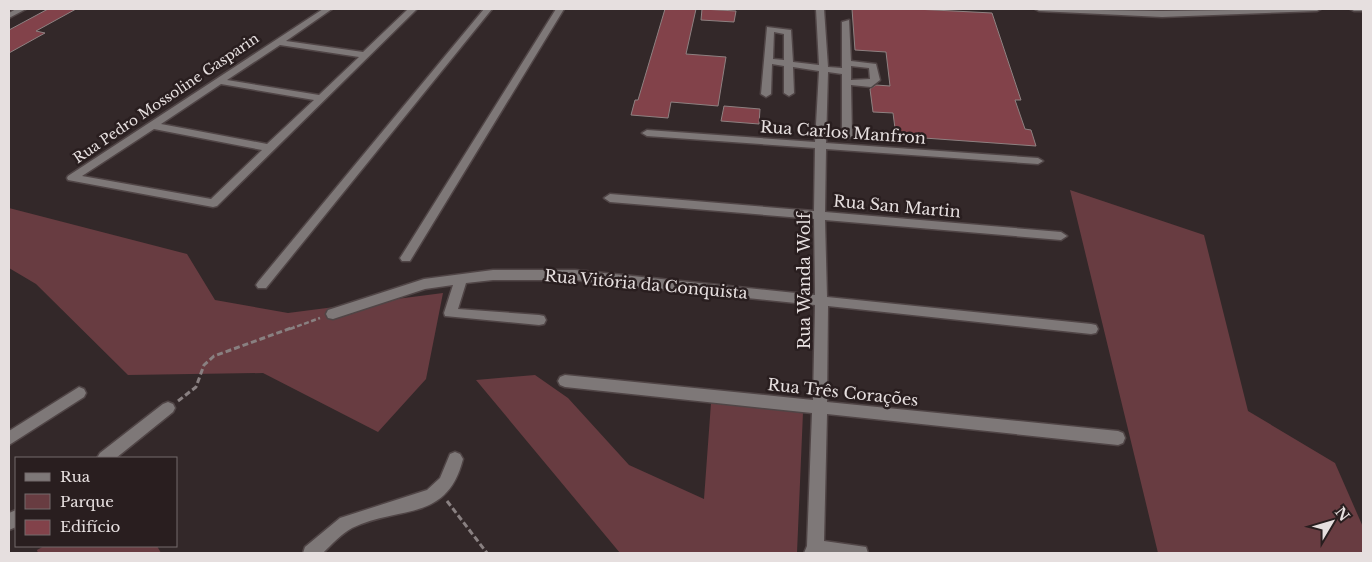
<svg xmlns="http://www.w3.org/2000/svg" width="1372" height="562" viewBox="0 0 1372 562" font-family="'Libre Baskerville',serif">
<style>
.green{fill:#683c41}
.building{fill:#82424a;stroke:#8e8181}
.lines{fill:none;stroke-linecap:round;stroke-linejoin:round}
.minor-casing{stroke:#504546;stroke-width:3}
.path-far1{stroke:#898081;stroke-width:2.5;stroke-dasharray:5 2.5;stroke-linecap:butt}
.path{stroke:#898081;stroke-width:3;stroke-dasharray:6 3;stroke-linecap:butt}
.minor{fill:#7e7878;fill-rule:evenodd}
.labels{text-anchor:middle;stroke-width:5;stroke-linejoin:round;paint-order:stroke}
.far-street-label{font-size:14px;fill:#e6dfdf;stroke:#291e1f}
.street-label{font-size:16px;fill:#e6dfdf;stroke:#291e1f}
</style>
<rect width="100%" height="100%" fill="#332829"/>
<!-- green -->
<g class="green">
<polygon points="1070,190 1204,235 1248,411 1335,463 1363,527 1363,553 1158,553"/>
<polygon points="9,208 187,254 215,300 288,313 443,293 426,379 378,432 263,373 128,375 36,284 9,268"/>
<polygon points="535,375 568,398 629,465 704,499 711,403 803,412 797,553 620,553 476,380"/>
<polygon points="44,546 157,546 161,553 38,553 37,550"/>
</g>
<!-- building -->
<g class="building">
<polygon points="48,9 76,9 36,31 45,33 9,53 9,30"/>
<polygon points="665,9 696,9 686,54 726,57 718,106 671,102 668,118 631,115 635,100 638,100"/>
<polygon points="702,9 736,11 734,22 701,20"/>
<polygon points="852,9 915,9 992,13 1021,100 1015,100 1025,129 1031,130 1036,146 896,136 893,113 873,112 870,89 876,85 890,86 886,52 855,50"/>
<polygon points="724,106 760,109 759,124 721,121"/>
</g>
<g class="lines">
<!-- minor casing -->
<g class="minor-casing">
<g id="minor">
<polygon points="16,9 26,9 9,18 9,13"/>
<path d="M 323,9 L 332,9 L 286,41 L 363,52 L 407,10 L 406,9 L 416,10 L 217,206 L 213,207 L 68,180 L 67,178 L 68,176 ZM 280,45 L 359,57 L 319,95 L 227,80 ZM 221,84 L 314,100 L 267,144 L 161,124 ZM 154,129 L 262,150 L 211,199 L 82,176 Z"/>
<polygon points="484,9 492,9 266,288 258,288 256,285 258,282"/>
<polygon points="556,9 564,9 410,261 402,261 400,258 402,255"/>
<path d="M 816,9 L 824,9 L 828,67 L 842,68 L 842,22 L 849,20 L 851,61 L 876,64 L 880,80 L 871,87 L 851,85 L 852,136 L 847,139 L 842,136 L 842,74 L 828,72 L 826,143 L 1038,158 L 1043,161 L 1038,164 L 826,149 L 825,212 L 1061,232 L 1067,236 L 1061,240 L 825,220 L 827,297 L 1091,324 L 1096,325 L 1098,329 L 1096,333 L 1091,334 L 828,306 L 827,402 L 1118,431 L 1123,433 L 1125,438 L 1123,443 L 1118,445 L 827,414 L 824,541 L 866,547 L 868,553 L 804,553 L 807,546 L 812,413 L 565,387 L 560,385 L 558,381 L 560,377 L 565,375 L 813,400 L 815,305 L 575,280 L 493,280 L 466,283 L 458,309 L 539,315 L 544,316 L 546,320 L 544,324 L 539,325 L 445,316 L 444,313 L 453,285 L 425,289 L 333,319 L 328,318 L 326,314 L 328,310 L 424,279 L 493,270 L 575,270 L 815,295 L 814,219 L 610,202 L 604,198 L 610,194 L 814,211 L 815,148 L 647,136 L 642,133 L 647,130 L 815,142 L 819,71 L 793,67 L 794,93 L 789,96 L 784,93 L 784,66 L 772,64 L 771,94 L 766,97 L 761,94 L 767,27 L 791,30 L 793,62 L 819,65 ZM 774,32 L 784,34 L 784,60 L 773,59 ZM 851,66 L 869,68 L 870,79 L 851,80 Z"/>
<polygon points="1035,9 1162,11 1321,9 1317,11 1162,17 1039,11"/>
<polygon points="1350,9 1363,9 1363,11 1354,11"/>
<polygon points="79,387 84,389 86,393 84,397 9,445 9,431"/>
<polygon points="168,402 173,404 175,408 173,412 116,458 97,458 100,453 163,404"/>
<path d="M 455,452 L 460,454 L 463,459 C 447,523 399,505 352,528 C 341,534 332,544 323,553 L 303,553 L 305,547 L 340,518 L 427,490 L 440,478 L 450,454 Z"/>
<polygon points="16,510 16,527 9,530 9,513"/>
</g>
</g>
<!-- path-far1 -->
<polyline class="path-far1" points="290,329 320,318"/>
<!-- path -->
<g class="path">
<polyline points="178,401 196,387 204,365 214,356 294,327"/>
<polyline points="447,501 487,553"/>
</g>
<!-- minor -->
<use href="#minor" class="minor"/>
</g>
<g class="labels">
<!-- far-street labels -->
<g class="far-street-label">
<text transform="translate(166 98) rotate(-34)" y="5">Rua Pedro Mossoline Gasparin</text>
</g>
<!-- street labels -->
<g class="street-label">
<text transform="translate(843 132) rotate(4)" y="6">Rua Carlos Manfron</text>
<text transform="translate(897 206) rotate(5)" y="6">Rua San Martin</text>
<text transform="translate(804 281) rotate(-90)" y="6">Rua Wanda Wolf</text>
<text transform="translate(646 284) rotate(5)" y="6">Rua Vitória da Conquista</text>
<text transform="translate(843 392) rotate(6)" y="6">Rua Três Corações</text>
</g>
</g>
<!-- border -->
<rect width="1372" height="562" fill="none" stroke="#e6dfdf" stroke-width="20"/>
<!-- legend -->
<rect x="15" y="457" width="162" height="90" fill="#291e1f" stroke="#756b6c"/>
<rect x="25" y="473" width="25" height="8" fill="#7e7878" stroke="#756b6c"/>
<text x="60" y="482" font-size="15" fill="#e6dfdf">Rua</text>
<rect x="25" y="494" width="25" height="15" fill="#683c41" stroke="#756b6c"/>
<text x="60" y="507" font-size="15" fill="#e6dfdf">Parque</text>
<rect x="25" y="520" width="25" height="15" fill="#82424a" stroke="#756b6c"/>
<text x="60" y="532" font-size="15" fill="#e6dfdf">Edifício</text>
<!-- north arrow -->
<g transform="translate(1332 522) rotate(52)" stroke="#291e1f" stroke-width="4" paint-order="stroke">
<path d="M0-4L9 19L0 12L-9 19Z" fill="#e6dfdf"/>
<text y="-8" font-size="14" font-weight="bold" text-anchor="middle" fill="#e6dfdf">N</text>
</g>
</svg>
